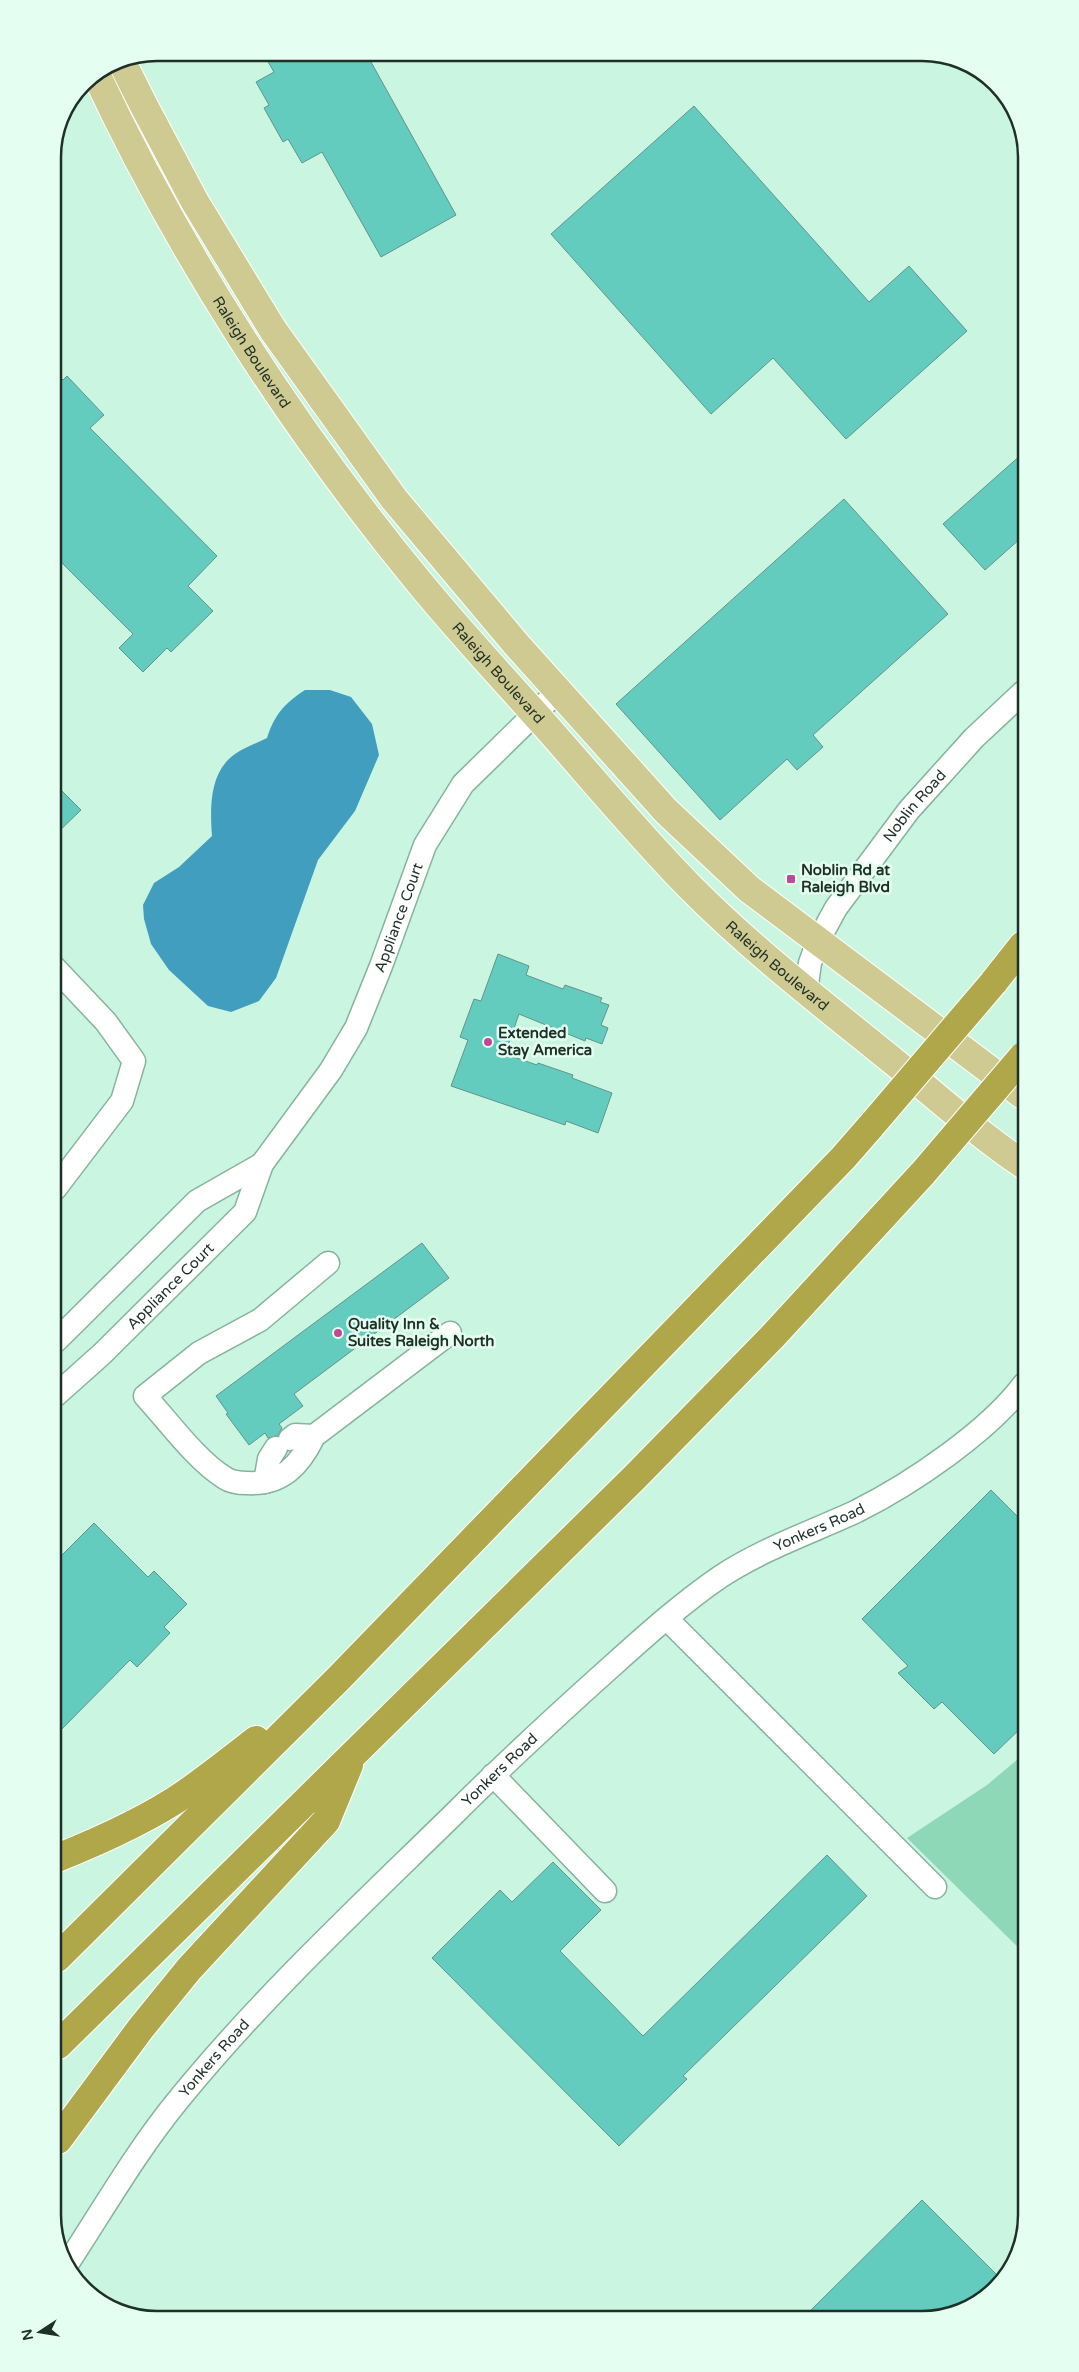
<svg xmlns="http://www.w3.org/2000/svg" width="1079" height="2372" viewBox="0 0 1079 2372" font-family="'Varela Round',sans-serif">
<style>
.green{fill:#8fd8b7}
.water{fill:#419ebf}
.building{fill:#63ccbf;stroke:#62948c}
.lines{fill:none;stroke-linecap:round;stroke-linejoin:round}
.minor-casing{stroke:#87b29e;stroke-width:25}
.major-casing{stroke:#fff;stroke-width:30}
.highway-casing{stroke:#fff;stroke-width:30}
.minor{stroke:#fff;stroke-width:22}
.major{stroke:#cfca92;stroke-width:28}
.highway{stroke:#afa749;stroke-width:28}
.highway-bridge-casing{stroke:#fff;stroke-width:30;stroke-linecap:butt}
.highway-bridge{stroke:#afa749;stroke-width:28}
.poi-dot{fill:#c34797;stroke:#e4fff2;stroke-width:2}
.labels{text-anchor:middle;stroke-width:5;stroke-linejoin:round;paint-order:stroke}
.street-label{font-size:15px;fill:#1f3028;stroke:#e4fff2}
.poi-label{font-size:15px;font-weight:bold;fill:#1f3028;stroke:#e4fff2;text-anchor:start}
.rim{fill:none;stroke:#1f3028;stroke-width:2.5}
</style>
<rect width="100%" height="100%" fill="#caf6e1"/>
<!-- green -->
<polygon class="green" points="1025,1753 1026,1955 907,1838 987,1785"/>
<!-- water -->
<path class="water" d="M 305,690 L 330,690 L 351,697 L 372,724 L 379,755 L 355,811 L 318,860 L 276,978 L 259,1001 L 231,1012 L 208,1006 L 169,970 L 151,944 L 144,919 L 143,905 L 154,883 L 179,867 L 212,836 C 210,808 209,772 235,754 C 245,747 257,743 267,738 C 275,714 284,704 305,690 Z"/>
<!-- building -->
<g class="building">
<polygon points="263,53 366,53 456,215 381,257 322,152 302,163 288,139 283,142 264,108 269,105 256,82 274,72"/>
<polygon points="694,106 869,302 909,266 967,331 846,439 773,358 711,414 551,234"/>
<polygon points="53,370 63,380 67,376 104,415 90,428 217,556 188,586 213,611 171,652 167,648 143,672 119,648 133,634 54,555"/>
<polygon points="1022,454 1022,537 985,570 943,524"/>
<polygon points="844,499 948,614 813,735 823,747 797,770 787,759 720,820 616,704"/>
<polygon points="54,783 81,810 54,836"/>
<polygon points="498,954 529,966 526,975 563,989 565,985 602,998 600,1002 609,1005 601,1025 608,1028 602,1044 586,1038 585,1041 519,1014 505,1054 537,1065 538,1063 573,1075 572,1078 612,1093 598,1133 566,1121 565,1125 451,1086 468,1040 460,1037 474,999 481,1001"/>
<polygon points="422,1243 449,1278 294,1394 303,1406 279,1424 282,1428 278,1435 268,1438 265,1433 249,1445 226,1414 228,1413 216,1396"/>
<polygon points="991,1490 1025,1524 1025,1724 994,1754 942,1702 934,1709 898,1673 908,1666 862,1619"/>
<polygon points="94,1523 148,1577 154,1571 187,1604 164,1627 170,1633 137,1667 130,1660 57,1734 56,1561"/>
<polygon points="827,1855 867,1896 683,2076 687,2079 619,2146 432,1958 500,1890 512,1902 553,1862 601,1910 560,1951 643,2036"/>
<polygon points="922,2200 1001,2279 956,2314 806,2315"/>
</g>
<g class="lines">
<!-- minor casing -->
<g class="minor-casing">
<g id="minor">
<polyline points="55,968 106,1022 134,1061 122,1101 55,1189"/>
<path id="s1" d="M 806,991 L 810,963 L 818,941 L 836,908 L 909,810 L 974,738 L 1022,693"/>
<path d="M 328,1263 L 260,1320 L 199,1353 L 145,1396 C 168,1421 197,1461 225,1478 C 231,1482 240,1483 247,1483 C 282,1485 300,1465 314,1436 L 450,1333"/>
<polyline points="56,1341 197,1201 262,1164"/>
<path id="s2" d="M 56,1395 L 102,1354 L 245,1212 L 262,1164 L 331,1070 L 356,1028 L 381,966 L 425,845 L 463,784 L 558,691"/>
<polyline points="290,1439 295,1435 314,1436"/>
<polyline points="265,1482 269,1459 276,1448"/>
<polyline points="667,1619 935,1887"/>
<polyline points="493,1775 605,1891"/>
<path id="s3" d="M 68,2263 C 104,2208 137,2150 179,2099 C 262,1997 360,1906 454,1814 C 502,1766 553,1719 603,1674 C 641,1640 679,1605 720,1577 C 762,1549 812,1532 857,1511 C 911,1484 988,1432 1024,1384"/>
</g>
</g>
<!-- major casing -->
<g class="major-casing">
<g id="major">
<polyline points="121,60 143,104 195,202 273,330 394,499 516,644 666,811 749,889 1023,1095"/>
<path id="s4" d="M 96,74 C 180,254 293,429 419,582 C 459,631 502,677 544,724 C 592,778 638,834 689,886 C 752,950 824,1005 893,1061 C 936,1096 978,1134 1024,1165"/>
</g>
</g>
<!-- highway casing -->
<g class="highway-casing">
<g id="highway">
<polyline points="993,983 1023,945"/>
<path d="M 57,1858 C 102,1840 147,1820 186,1793 C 210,1776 233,1758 256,1740"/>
<polyline points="57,1958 339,1678 843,1158 871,1126"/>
<polyline points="58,2045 635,1477 772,1337 923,1173"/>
<polyline points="58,2140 141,2028 189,1969 326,1821 349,1765"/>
</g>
</g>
<!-- minor -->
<use href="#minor" class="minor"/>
<!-- major -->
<use href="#major" class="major"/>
<!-- highway -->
<use href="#highway" class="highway"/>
<!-- highway-bridge casing -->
<g class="highway-bridge-casing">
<g id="highway-bridge">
<polyline points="871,1126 993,983"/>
<polyline points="923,1173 1023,1056"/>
</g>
</g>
<!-- highway-bridge -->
<use href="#highway-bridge" class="highway-bridge"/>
</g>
<!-- markers -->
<g class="poi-dot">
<rect x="786" y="874" width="10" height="10" rx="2.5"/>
<circle cx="488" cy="1042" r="5"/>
<circle cx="338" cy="1333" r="5"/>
</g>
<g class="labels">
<!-- street labels -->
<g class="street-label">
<text dy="5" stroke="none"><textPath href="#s4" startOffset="319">Raleigh Boulevard</textPath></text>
<text dy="5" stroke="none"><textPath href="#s4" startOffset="724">Raleigh Boulevard</textPath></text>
<text dy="5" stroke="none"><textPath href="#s1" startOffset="218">Noblin Road</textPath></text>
<text dy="5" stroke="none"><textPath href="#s2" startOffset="598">Appliance Court</textPath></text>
<text dy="5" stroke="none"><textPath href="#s4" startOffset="1129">Raleigh Boulevard</textPath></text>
<text dy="5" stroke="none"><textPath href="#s2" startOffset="158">Appliance Court</textPath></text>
<text dy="5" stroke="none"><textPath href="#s3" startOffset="1062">Yonkers Road</textPath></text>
<text dy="5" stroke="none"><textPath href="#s3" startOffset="658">Yonkers Road</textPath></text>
<text dy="5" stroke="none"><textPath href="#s3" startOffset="252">Yonkers Road</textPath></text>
</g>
<!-- poi labels -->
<g class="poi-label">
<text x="801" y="875">Noblin Rd at<tspan x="801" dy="17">Raleigh Blvd</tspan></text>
<text x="498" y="1038">Extended<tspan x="498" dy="17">Stay America</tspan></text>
<text x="348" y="1329">Quality Inn &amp;<tspan x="348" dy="17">Suites Raleigh North</tspan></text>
</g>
</g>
<!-- crop -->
<path d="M0 0H1079V2372H0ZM157 61H922A96 96 0 0 1 1018 157V2215A96 96 0 0 1 922 2311H157A96 96 0 0 1 61 2215V157A96 96 0 0 1 157 61Z" fill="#e4fff2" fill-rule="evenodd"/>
<path class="rim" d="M157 61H922A96 96 0 0 1 1018 157V2215A96 96 0 0 1 922 2311H157A96 96 0 0 1 61 2215V157A96 96 0 0 1 157 61Z"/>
<!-- north arrow -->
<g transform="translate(40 2332) rotate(258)" stroke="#e4fff2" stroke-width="4" paint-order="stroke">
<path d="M0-4L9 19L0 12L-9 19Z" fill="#1f3028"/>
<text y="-8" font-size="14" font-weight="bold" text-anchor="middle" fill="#1f3028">N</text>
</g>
</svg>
